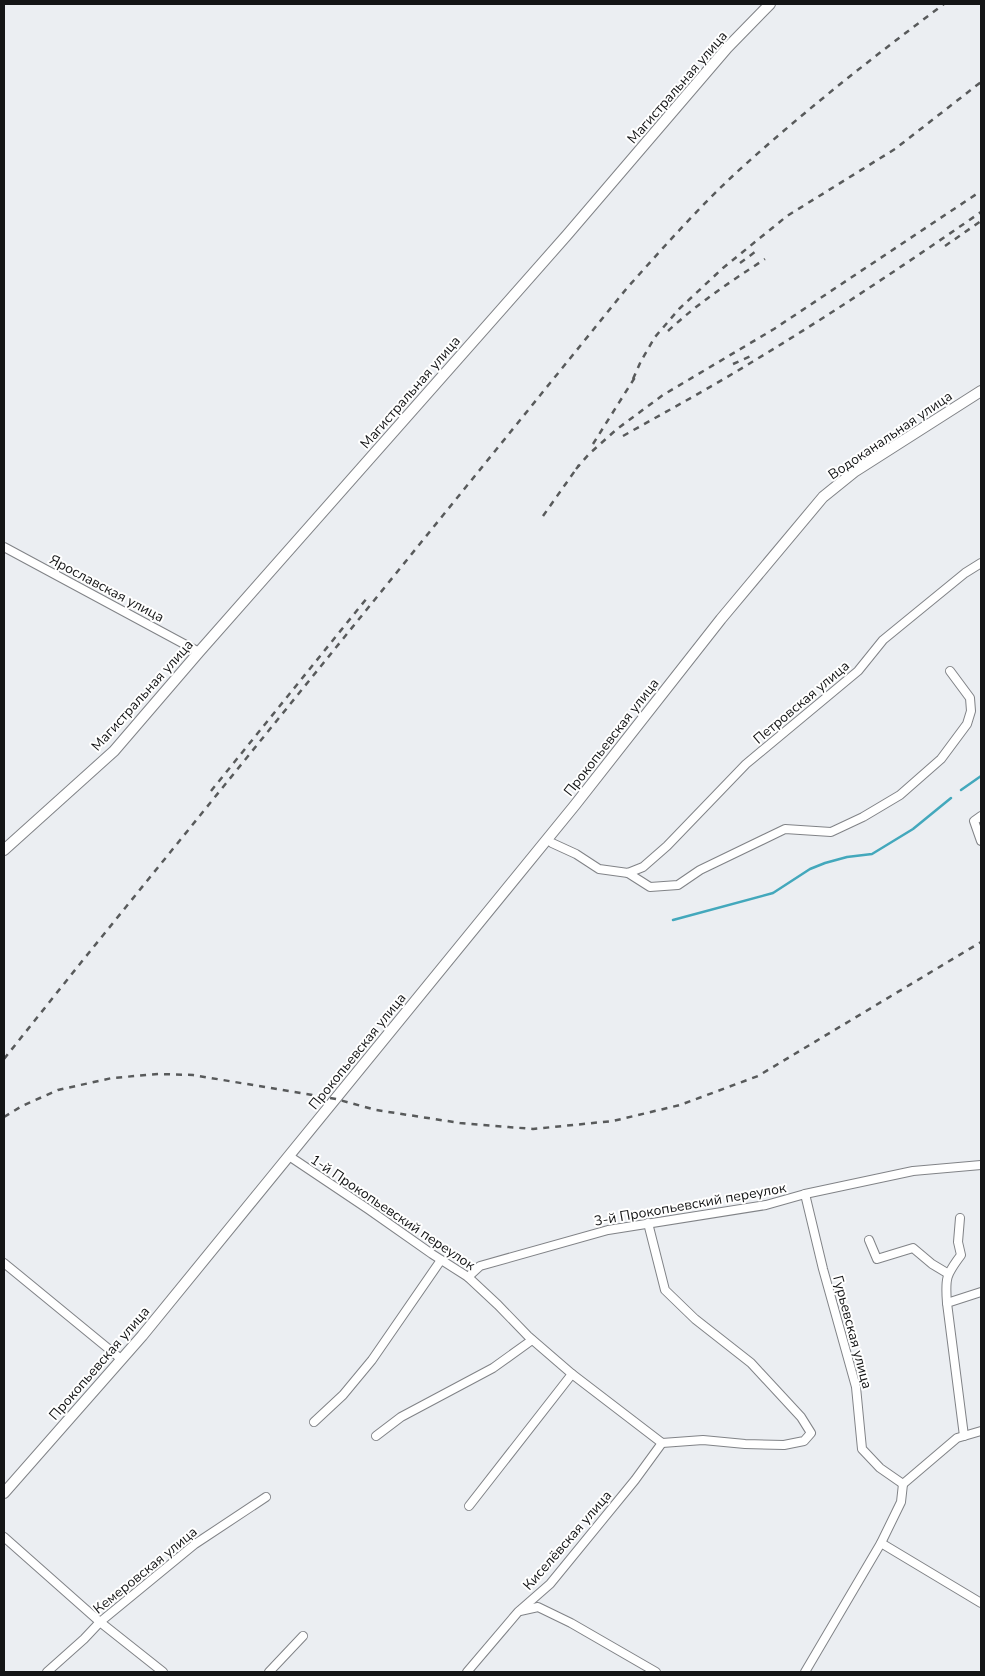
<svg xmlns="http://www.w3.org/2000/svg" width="985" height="1676" viewBox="0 0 985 1676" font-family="'Nunito Sans',sans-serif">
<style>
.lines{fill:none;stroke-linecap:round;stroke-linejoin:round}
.stream{stroke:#43a8bc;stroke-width:2.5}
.minor-casing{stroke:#818387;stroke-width:10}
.secondary-casing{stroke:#818387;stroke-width:12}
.minor{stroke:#fff;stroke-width:8}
.secondary{stroke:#fff;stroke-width:10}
.rail{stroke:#585a5b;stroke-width:2.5;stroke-dasharray:6 6;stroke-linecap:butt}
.labels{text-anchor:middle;stroke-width:4;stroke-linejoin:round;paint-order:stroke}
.street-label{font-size:14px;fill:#141516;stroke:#fff}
</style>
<rect width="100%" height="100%" fill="#ebeef2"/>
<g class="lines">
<!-- stream -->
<g class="stream">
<polyline points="961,790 981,776"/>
<polyline points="673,920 773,893 810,869 825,863 847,857 872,854 913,829 951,798"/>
</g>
<!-- minor casing -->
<g class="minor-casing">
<g id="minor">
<polyline points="4,547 199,652"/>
<polyline points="981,816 974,821 981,841"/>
<polyline points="552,843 576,854 599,869 628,873 643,867 667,846 746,764 858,671 883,640 965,573 981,563"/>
<polyline points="628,873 650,887 678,885 700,870 785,829 831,832 863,817 900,795 941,759 967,724 971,711 970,698 950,671"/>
<polyline points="289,1156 368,1209 432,1254 468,1277 498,1305 528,1336 572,1374 662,1443 703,1440 745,1444 784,1445 804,1441 811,1433 801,1417 751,1363 695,1319 665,1290 648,1223"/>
<polyline points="805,1194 823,1269 856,1387 862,1449 880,1468 903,1484"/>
<polyline points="869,1240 877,1259 913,1248 932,1264 947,1273"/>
<polyline points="4,1263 121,1359"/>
<polyline points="468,1277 480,1266 608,1230 766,1205 805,1194 913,1171 981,1165"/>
<path d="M 947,1303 C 945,1278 946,1275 961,1255 L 958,1242 L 960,1218"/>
<polyline points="314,1422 343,1395 372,1360 441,1260"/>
<polyline points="376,1436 401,1417 493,1368 532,1340"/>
<polyline points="964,1436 947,1303 981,1292"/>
<polyline points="903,1484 957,1438 981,1431"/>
<polyline points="469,1506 572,1374"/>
<polyline points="4,1537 100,1622 163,1672"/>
<polyline points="881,1543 981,1603"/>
<polyline points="520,1611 538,1607 571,1623 656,1672"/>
<polyline points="47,1672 84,1639 100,1622 195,1544 266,1497"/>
<polyline points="269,1672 303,1636"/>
<polyline points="467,1672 518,1612 550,1584 635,1480 662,1443"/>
<polyline points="805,1672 881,1543 901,1502 903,1484"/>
</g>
</g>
<!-- secondary casing -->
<g class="secondary-casing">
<g id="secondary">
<polyline points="4,850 114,751 199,652 567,235 727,48 770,4"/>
<polyline points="4,1493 142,1336 575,805 721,619 823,497 854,472 981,391"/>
</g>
</g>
<!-- minor -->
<use href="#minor" class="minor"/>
<!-- secondary -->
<use href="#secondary" class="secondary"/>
<!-- rail -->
<g class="rail">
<polyline points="945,246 981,221"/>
<polyline points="740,263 759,249"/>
<path d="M 668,331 C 698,303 730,282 765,259"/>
<polyline points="733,364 751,356"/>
<polyline points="633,379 641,361 655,337 679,309 723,268 787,216 895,149 981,82"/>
<path d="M 623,436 C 667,411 710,388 752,362 C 830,315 906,264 981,212"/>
<polyline points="593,444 637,374"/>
<polyline points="576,469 589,454 617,429 663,395 774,329 981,191"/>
<polyline points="543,516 579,465"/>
<polyline points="211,791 367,598"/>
<path d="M 4,1059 L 83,960 L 627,288 C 663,248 698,208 737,172 C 803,112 873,57 944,4"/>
<polyline points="4,1117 22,1106 58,1090 112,1078 159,1074 193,1075 336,1099 376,1110 460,1123 533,1129 613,1121 680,1105 758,1076 981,942"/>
</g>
</g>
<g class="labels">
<!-- street labels -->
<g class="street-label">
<text transform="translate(677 87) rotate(-49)" y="5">Магистральная улица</text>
<text transform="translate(410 392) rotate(-49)" y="5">Магистральная улица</text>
<text transform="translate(890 435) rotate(-34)" y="5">Водоканальная улица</text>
<text transform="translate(107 588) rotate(28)" y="5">Ярославская улица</text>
<text transform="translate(142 695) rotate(-48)" y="5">Магистральная улица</text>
<text transform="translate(801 702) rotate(-40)" y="5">Петровская улица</text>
<text transform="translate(611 737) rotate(-52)" y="5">Прокопьевская улица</text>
<text transform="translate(357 1051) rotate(-51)" y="5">Прокопьевская улица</text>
<text transform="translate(690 1204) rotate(-10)" y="5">3-й Прокопьевский переулок</text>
<text transform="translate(393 1212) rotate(34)" y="5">1-й Прокопьевский переулок</text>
<text transform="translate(853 1332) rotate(75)" y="5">Гурьевская улица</text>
<text transform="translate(99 1363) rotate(-49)" y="5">Прокопьевская улица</text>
<text transform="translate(567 1540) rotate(-49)" y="5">Киселёвская улица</text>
<text transform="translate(145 1570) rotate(-39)" y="5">Кемеровская улица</text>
</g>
</g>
<!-- border -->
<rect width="985" height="1676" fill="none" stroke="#141516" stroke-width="10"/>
</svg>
